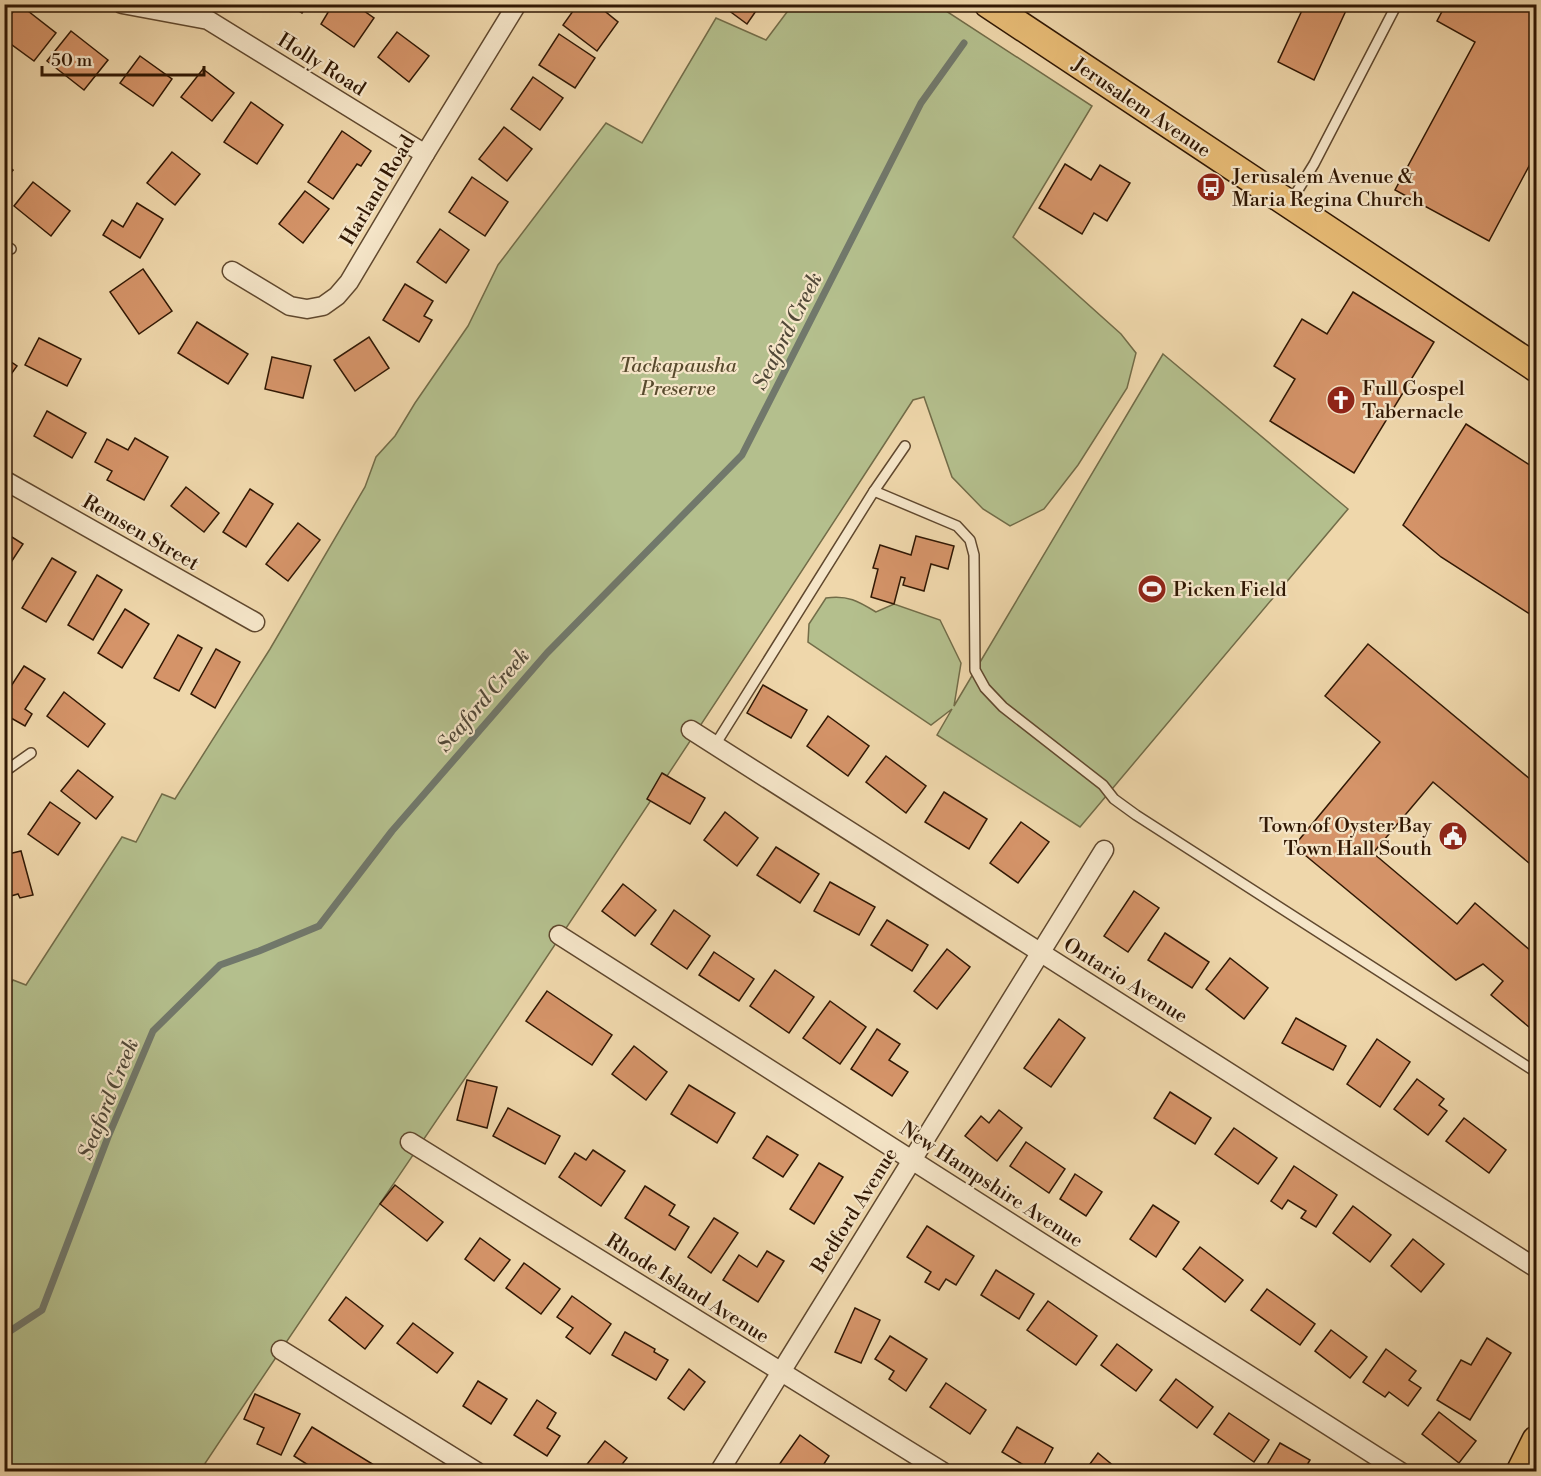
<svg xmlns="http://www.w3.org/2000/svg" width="1541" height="1476" viewBox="0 0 1541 1476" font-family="'Libre Bodoni',serif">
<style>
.green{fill:#b4bf8d;stroke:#726c48;stroke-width:1.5}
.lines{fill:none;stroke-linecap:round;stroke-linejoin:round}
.stream{stroke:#71786b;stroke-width:7}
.building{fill:#d59469;stroke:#311804;stroke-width:1.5}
.service-casing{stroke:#60482e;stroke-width:12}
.minor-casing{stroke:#60482e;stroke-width:21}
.primary-casing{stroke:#311804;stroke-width:30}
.service{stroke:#f5e5c8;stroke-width:9}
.minor{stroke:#f5e5c8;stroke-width:18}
.primary{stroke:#e8bc76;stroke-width:27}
.labels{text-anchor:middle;stroke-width:4.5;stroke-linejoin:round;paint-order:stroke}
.street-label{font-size:20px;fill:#311804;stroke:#f5e5c8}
.poi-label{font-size:20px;fill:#311804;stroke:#f5e5c8;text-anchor:start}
.park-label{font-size:20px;font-style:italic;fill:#584a2d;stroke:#f5e5c8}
.water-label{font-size:21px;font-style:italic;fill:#514838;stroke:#f5e5c8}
</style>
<rect width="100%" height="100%" fill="#efd7ab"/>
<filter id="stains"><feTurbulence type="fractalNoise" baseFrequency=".00333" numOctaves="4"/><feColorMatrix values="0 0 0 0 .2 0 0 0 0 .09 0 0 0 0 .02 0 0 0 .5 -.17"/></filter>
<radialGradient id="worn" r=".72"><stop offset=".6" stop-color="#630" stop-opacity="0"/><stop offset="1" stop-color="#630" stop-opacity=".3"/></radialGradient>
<!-- green -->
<g class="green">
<path d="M 793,4 L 937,5 L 1092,106 L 1013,237 L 1121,334 L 1136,353 L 1127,388 L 1078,465 L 1044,509 L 1010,526 L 983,509 L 952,477 L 924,397 L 913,400 C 784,599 654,797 522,994 C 415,1153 306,1311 200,1471 L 5,1472 L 5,993 L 13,980 L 26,985 L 122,837 L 136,842 L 162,794 L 175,799 L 270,649 L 365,487 L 376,457 L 395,436 L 415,403 L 468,326 L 498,265 L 606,123 L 642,143 L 716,18 L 766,40 Z"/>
<path d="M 1163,354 L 1348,509 L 1080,827 L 937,735 L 952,709 L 931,725 L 808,642 L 809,624 L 826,598 C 848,595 858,601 876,612 L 894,604 L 940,620 L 961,663 L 954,706 Z"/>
</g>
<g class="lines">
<!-- stream -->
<polyline class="stream" points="4,1335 42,1310 108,1137 153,1031 220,965 259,951 319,926 392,831 547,653 742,455 921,103 964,43"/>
</g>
<!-- building -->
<g class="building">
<polygon points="19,4 56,33 34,61 4,39 4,23"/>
<polygon points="288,4 308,4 302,13"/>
<polygon points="333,4 354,4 374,18 354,47 321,24"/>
<polygon points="578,4 596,4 618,22 597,51 563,25"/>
<polygon points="720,4 754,4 758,8 747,24"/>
<polygon points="1305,4 1349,4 1314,80 1278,62"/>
<polygon points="1446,4 1536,4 1536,153 1489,241 1395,190 1475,42 1437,21"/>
<polygon points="71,31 108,60 84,90 47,61"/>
<polygon points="397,32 429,56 409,82 378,57"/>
<polygon points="559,34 595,58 575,88 539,65"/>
<polygon points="140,56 172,79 153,106 120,83"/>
<polygon points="203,69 234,93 212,121 181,97"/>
<polygon points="533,77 563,98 540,130 511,109"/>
<polygon points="251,102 283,125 257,164 224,142"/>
<polygon points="504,127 532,149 507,181 479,159"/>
<polygon points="342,131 371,151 361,166 357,164 333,199 308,182"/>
<polygon points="172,152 200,174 175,205 147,183"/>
<polygon points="4,163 13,170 4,181"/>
<polygon points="1065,164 1091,180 1100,165 1130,183 1107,221 1094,213 1082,234 1039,208"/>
<polygon points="472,177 508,202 485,236 449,212"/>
<polygon points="33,182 70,211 51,236 14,206"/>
<polygon points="305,191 329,209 303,243 279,224"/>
<polygon points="137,203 163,219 140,258 103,235 112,220 123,227"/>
<polygon points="440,229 469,250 446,283 417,262"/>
<polygon points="143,269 172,311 139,334 110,292"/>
<polygon points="405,284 433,301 424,316 432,320 419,342 383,320"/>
<polygon points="1353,292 1434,342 1354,473 1270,421 1295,379 1274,366 1302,319 1327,334"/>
<polygon points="197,322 248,354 228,384 178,353"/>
<polygon points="369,337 389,368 355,391 334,360"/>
<polygon points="39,338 81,359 67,386 25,365"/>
<polygon points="4,357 17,366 4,384"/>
<polygon points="272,357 311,366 303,398 265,389"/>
<polygon points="47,411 86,433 72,458 34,436"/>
<polygon points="1466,424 1536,469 1536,618 1441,557 1403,525"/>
<polygon points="135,438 168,457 144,500 107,480 112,471 95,462 107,439 128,450"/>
<polygon points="186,487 219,513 204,532 171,506"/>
<polygon points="250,489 273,504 246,547 223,532"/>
<polygon points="298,523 320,540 288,581 266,564"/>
<polygon points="4,532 23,544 4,573"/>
<polygon points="916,536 954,546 948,569 931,564 924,591 903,585 905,578 901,577 894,604 871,597 878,569 873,568 880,545 911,555"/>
<polygon points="52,558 76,572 46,622 22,608"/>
<polygon points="97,575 122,590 93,640 68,625"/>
<polygon points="125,609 149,624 122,668 98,653"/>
<polygon points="178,635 202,648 179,691 154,678"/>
<polygon points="1368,644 1536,784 1536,869 1433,782 1373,853 1457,924 1475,903 1531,951 1536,945 1536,1033 1491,995 1503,981 1483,964 1456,980 1294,846 1380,742 1325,696"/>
<polygon points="216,649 240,662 215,708 191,694"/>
<polygon points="24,666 45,679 25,709 32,714 25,726 4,714 4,697"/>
<polygon points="763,685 807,710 791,738 747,713"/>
<polygon points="64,692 105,724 88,747 47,716"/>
<polygon points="828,716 869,746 848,776 807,746"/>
<polygon points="886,756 926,786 906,813 866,782"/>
<polygon points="78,770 113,797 96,819 61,791"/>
<polygon points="662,773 705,798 690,824 647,799"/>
<polygon points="944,792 987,819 969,849 925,822"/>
<polygon points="50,802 80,823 58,855 28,834"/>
<polygon points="725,812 758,838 737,866 704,840"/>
<polygon points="1021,822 1049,842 1018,883 990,863"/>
<polygon points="776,847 819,874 800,903 757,875"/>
<polygon points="21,851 33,895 20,898 18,894 4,898 4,855"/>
<polygon points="830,882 875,907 859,935 814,911"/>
<polygon points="623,884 656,910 635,936 602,911"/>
<polygon points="1134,891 1159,908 1128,952 1104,936"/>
<polygon points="674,910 710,936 687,969 651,944"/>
<polygon points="887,920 928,945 912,971 871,945"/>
<polygon points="1165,933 1209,962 1192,988 1148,960"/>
<polygon points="947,949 970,967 937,1009 914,991"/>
<polygon points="714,952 754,979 739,1001 699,975"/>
<polygon points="1230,958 1268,988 1244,1019 1206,989"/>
<polygon points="775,970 814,997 789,1033 750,1006"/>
<polygon points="547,991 612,1035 592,1065 526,1021"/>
<polygon points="830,1001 866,1027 840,1064 803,1038"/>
<polygon points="1296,1018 1346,1046 1333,1070 1282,1043"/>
<polygon points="1059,1019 1085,1038 1051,1087 1024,1068"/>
<polygon points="877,1029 900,1044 889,1060 908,1072 892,1096 851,1069"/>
<polygon points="1377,1039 1410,1062 1380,1107 1347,1084"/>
<polygon points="634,1046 667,1072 646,1100 612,1074"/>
<polygon points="1417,1079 1444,1099 1439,1105 1447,1111 1428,1135 1394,1109"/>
<polygon points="467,1080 497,1087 487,1128 457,1120"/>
<polygon points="689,1085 735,1113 717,1143 671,1114"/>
<polygon points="1170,1092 1211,1118 1195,1144 1154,1118"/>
<polygon points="508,1108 560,1136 545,1164 493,1136"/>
<polygon points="999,1110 1022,1128 997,1161 965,1136 981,1116 989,1123"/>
<polygon points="1464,1118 1506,1150 1489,1173 1446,1141"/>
<polygon points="1234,1128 1277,1158 1258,1184 1215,1154"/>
<polygon points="767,1136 798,1155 783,1177 753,1158"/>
<polygon points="1026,1142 1065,1169 1049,1193 1010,1166"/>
<polygon points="593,1150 625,1171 601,1206 559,1177 575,1153 586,1160"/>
<polygon points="819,1163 843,1177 814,1224 790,1209"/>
<polygon points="1294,1166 1337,1195 1316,1227 1301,1218 1306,1211 1288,1200 1282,1209 1271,1201"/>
<polygon points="1075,1174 1102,1192 1086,1216 1060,1199"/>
<polygon points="395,1185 443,1222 427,1241 380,1204"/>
<polygon points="645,1186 675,1205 669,1215 689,1227 675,1250 625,1218"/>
<polygon points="1153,1205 1179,1222 1156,1257 1130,1239"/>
<polygon points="1353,1206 1391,1235 1370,1262 1333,1233"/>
<polygon points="714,1218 738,1233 711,1273 688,1257"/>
<polygon points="927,1226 974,1256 956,1285 946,1279 939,1290 925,1282 931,1272 907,1257"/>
<polygon points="480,1238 510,1260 494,1281 465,1259"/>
<polygon points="1413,1239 1444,1264 1421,1292 1391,1266"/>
<polygon points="1200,1247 1243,1280 1225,1302 1183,1269"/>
<polygon points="767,1251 784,1261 758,1302 723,1280 739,1255 757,1267"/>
<polygon points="524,1263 560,1289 541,1314 506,1288"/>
<polygon points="996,1270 1034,1294 1019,1319 981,1295"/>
<polygon points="1267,1289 1315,1324 1300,1345 1251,1310"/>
<polygon points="572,1296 611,1324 590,1354 566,1337 573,1328 557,1317"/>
<polygon points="346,1297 383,1326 365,1349 329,1320"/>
<polygon points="1048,1301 1097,1336 1076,1365 1027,1330"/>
<polygon points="855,1308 880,1320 861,1363 835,1352"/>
<polygon points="413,1323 453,1353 437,1373 397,1343"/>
<polygon points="1331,1330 1367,1357 1350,1378 1315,1351"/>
<polygon points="625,1332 655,1349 654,1352 668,1360 656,1380 612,1355"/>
<polygon points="890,1336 927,1359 906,1391 889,1379 894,1371 875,1359"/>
<polygon points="1487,1338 1511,1353 1470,1420 1437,1400 1461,1360 1471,1365"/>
<polygon points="1117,1344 1152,1370 1136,1391 1101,1365"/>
<polygon points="1386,1349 1416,1371 1409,1380 1421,1388 1408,1406 1389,1392 1385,1397 1363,1382"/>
<polygon points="689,1369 705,1382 684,1410 668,1398"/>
<polygon points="1176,1379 1213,1407 1197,1428 1160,1400"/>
<polygon points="478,1381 507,1399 491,1424 463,1406"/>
<polygon points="946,1383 986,1410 970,1434 930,1407"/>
<polygon points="255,1394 300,1414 281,1455 257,1444 264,1428 244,1419"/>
<polygon points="537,1400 556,1413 547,1428 560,1436 547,1456 514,1435"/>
<polygon points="1439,1412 1476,1441 1459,1463 1422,1434"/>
<polygon points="1229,1413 1269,1440 1254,1462 1214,1434"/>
<polygon points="312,1427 379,1468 377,1472 319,1472 294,1456"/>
<polygon points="1017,1427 1053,1448 1040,1472 1035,1472 1002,1452"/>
<polygon points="800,1435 829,1456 819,1472 774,1472"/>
<polygon points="605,1441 627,1458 616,1472 581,1472"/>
<polygon points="1280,1443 1310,1460 1303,1472 1271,1472 1265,1468"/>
<polygon points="1098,1453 1121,1472 1084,1472"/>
</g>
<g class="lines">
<!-- service casing -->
<g class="service-casing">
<g id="service">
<polyline points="1290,203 1314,164 1397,4"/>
<polyline points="4,245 11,249"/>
<polyline points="874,491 957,526 970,540 974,555 975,670 985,688 1003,707 1103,785 1114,799 1136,815 1536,1072"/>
<polyline points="715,745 874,491 905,446"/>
<polyline points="4,772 31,753"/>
</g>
</g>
<!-- minor casing -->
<g class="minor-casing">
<g id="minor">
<polyline points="122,4 208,20 425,154"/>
<polyline points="232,271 290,306 307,309 323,306 337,296 349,282 425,154 517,4"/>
<polyline points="4,480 255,622"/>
<polyline points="691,730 1536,1268"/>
<polyline points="559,935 1401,1472"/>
<polyline points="410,1142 943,1472"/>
<polyline points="281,1350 477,1472"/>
<polyline points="719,1472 1104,850"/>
</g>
</g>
<!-- primary casing -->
<g class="primary-casing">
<g id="primary">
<polyline points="988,4 1536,368"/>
<polyline points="1520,1472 1536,1440"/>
</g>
</g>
<!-- service -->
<use href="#service" class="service"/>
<!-- minor -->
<use href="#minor" class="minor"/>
<!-- primary -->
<use href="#primary" class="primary"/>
</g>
<!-- icons -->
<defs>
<g id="bus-disc" transform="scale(1.5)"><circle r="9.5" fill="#8f2418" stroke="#f5e5c8"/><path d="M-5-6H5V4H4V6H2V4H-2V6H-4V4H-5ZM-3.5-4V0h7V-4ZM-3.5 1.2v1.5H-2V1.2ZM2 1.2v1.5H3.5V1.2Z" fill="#fff"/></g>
<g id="church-disc" transform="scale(1.5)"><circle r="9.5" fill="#8f2418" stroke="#f5e5c8"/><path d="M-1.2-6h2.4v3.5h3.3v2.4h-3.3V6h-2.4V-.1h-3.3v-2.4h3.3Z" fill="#fff"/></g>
<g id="stadium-disc" transform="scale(1.5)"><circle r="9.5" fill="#8f2418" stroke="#f5e5c8"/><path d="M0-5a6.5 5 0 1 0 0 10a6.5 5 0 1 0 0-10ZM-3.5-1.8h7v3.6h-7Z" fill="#fff"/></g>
<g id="civic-disc" transform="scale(1.5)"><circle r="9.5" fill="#8f2418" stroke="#f5e5c8"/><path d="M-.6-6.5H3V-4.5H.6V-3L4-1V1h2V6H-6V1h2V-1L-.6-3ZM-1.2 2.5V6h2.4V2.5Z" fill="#fff"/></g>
</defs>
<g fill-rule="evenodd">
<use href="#bus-disc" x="1211" y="187"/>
<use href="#church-disc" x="1341" y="400"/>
<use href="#stadium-disc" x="1152" y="589"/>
<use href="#civic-disc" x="1453" y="836"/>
</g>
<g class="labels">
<!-- street labels -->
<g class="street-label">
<text transform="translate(322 64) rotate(32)" y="7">Holly Road</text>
<text transform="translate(1142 107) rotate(34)" y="7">Jerusalem Avenue</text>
<text transform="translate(377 190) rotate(-59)" y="7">Harland Road</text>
<text transform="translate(141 532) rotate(30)" y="7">Remsen Street</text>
<text transform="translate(1126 980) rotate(32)" y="7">Ontario Avenue</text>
<text transform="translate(992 1184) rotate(33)" y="7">New Hampshire Avenue</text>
<text transform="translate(854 1210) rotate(-58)" y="7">Bedford Avenue</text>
<text transform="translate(688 1288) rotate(32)" y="7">Rhode Island Avenue</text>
</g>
<!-- poi labels -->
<g class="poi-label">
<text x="1232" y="183">Jerusalem Avenue &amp;<tspan x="1232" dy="23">Maria Regina Church</tspan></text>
<text x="1362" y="395">Full Gospel<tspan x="1362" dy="23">Tabernacle</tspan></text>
<text x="1173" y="596">Picken Field</text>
<text x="1432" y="832" text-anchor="end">Town of Oyster Bay<tspan x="1432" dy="23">Town Hall South</tspan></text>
</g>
<!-- park labels -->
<g class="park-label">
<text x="678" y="372">Tackapausha<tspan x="678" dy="23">Preserve</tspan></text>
</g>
<!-- water labels -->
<g class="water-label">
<text transform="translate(787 331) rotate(-63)" y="7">Seaford Creek</text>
<text transform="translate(483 700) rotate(-49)" y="7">Seaford Creek</text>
<text transform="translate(108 1099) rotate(-68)" y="7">Seaford Creek</text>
</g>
</g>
<!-- margin -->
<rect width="1541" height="1476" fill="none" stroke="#efd7ab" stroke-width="24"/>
<rect x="6" y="6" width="1529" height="1464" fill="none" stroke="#311804" stroke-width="3"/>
<rect x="12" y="12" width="1517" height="1452" fill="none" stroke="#311804" stroke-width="1.5"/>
<!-- scale -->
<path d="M42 66v9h162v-9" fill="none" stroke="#311804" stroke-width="3"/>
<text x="51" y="66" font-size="18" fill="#311804" stroke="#f5e5c8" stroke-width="4.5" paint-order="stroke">50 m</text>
<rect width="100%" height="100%" filter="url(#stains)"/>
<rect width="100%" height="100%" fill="url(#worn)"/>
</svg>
